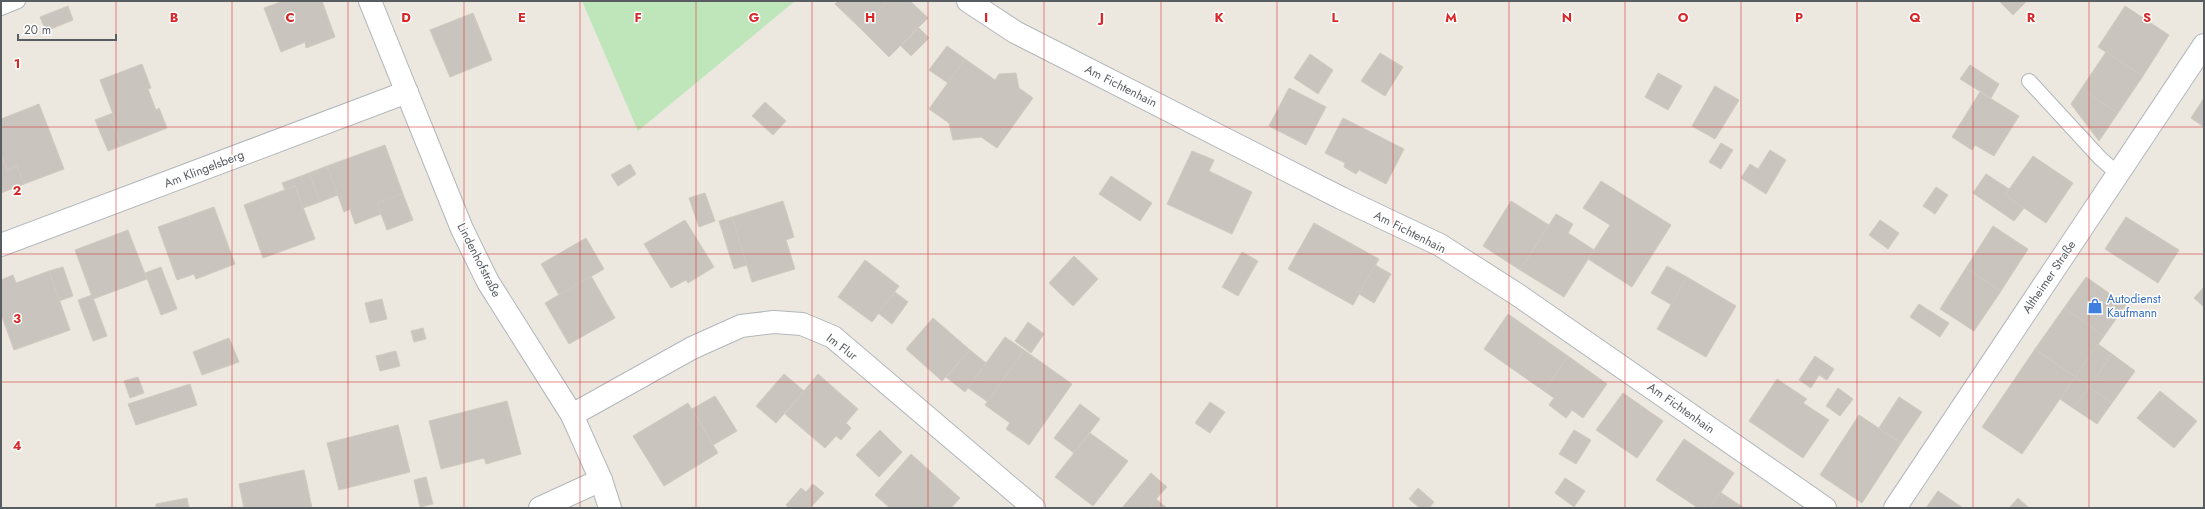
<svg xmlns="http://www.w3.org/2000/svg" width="2205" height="509" viewBox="0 0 2205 509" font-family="Jost,sans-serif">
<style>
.green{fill:#bee6ba}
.building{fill:#c9c5be;stroke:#d1c9be}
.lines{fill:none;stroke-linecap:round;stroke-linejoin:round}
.service-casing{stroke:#b2b7bb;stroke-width:16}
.minor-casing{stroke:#b2b7bb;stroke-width:24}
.secondary-casing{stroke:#b3b8bd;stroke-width:24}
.service{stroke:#fff;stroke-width:14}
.minor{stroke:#fff;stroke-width:22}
.secondary{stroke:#fff;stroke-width:22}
.grid{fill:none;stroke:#d62828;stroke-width:1;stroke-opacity:0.55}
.labels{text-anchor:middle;stroke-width:3;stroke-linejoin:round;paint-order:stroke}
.street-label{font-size:12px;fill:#585d61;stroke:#fff}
.shop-label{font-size:12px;fill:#366cbe;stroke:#fff;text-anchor:start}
.grid-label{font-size:13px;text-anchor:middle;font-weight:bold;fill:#d62828;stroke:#fff;stroke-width:3;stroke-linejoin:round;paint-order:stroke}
</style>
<rect width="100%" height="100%" fill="#ece8df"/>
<!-- green -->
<polygon class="green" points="582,1 795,1 638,131"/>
<!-- building -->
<g class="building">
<polygon points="283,1 322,1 335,37 306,48 305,42 281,52 264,8"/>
<polygon points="838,1 888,1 861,29 835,4"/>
<polygon points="888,1 910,1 928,18 889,57 861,29"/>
<polygon points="1999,1 2027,1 2013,15"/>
<polygon points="68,6 73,20 46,31 40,17"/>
<polygon points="2125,6 2169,35 2143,76 2098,47"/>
<polygon points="473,13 492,60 450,77 430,30"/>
<polygon points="919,28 929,38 911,56 901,46"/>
<polygon points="947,46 965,59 948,83 929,70"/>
<polygon points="2106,52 2143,76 2118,113 2081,89"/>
<polygon points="1380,53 1403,67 1385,96 1361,81"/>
<polygon points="1310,54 1333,70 1318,94 1294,78"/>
<polygon points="965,59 995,80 999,74 1016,73 1019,88 1033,98 997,148 981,137 953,140 949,123 929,109"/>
<polygon points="142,64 151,88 148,89 156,110 159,108 167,128 121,146 111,120 115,119 100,80"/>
<polygon points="1970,65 1999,84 1991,98 1960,79"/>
<polygon points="1658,73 1682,86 1668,110 1645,97"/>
<polygon points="1715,86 1739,100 1715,139 1692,126"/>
<polygon points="1289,88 1326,107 1306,145 1269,126"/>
<polygon points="2081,89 2118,113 2099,141 2071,104"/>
<polygon points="1980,92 2019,116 1994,156 1975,145 1972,150 1952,137"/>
<polygon points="2204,98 2204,127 2191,118"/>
<polygon points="765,102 786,121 773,135 752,116"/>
<polygon points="39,104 64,169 24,184 17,166 7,170 1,154 1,119"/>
<polygon points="113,113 115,119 111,120 121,146 108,151 95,120"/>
<polygon points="1343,118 1404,149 1386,184 1359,170 1356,174 1344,167 1345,163 1325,153"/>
<polygon points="1721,143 1733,150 1721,169 1709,162"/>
<polygon points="385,145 403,194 377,203 381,214 355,224 350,209 344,212 327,166"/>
<polygon points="1770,150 1786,160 1766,194 1741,178 1750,164 1758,169"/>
<polygon points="1192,151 1214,160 1209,171 1252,192 1232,234 1167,204"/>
<polygon points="1,155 7,170 17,166 24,184 1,193"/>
<polygon points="2033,156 2073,183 2046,223 2005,195"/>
<polygon points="630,164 636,174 618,186 611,175"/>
<polygon points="327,166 338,195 320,202 309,173"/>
<polygon points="309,173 320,202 303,208 295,186 285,190 282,183"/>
<polygon points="1986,174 2009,189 2005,195 2024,208 2014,221 1973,193"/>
<polygon points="1111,176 1152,203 1140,221 1099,194"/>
<polygon points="1601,181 1671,225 1632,287 1588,259 1610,225 1583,208"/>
<polygon points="295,186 315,239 263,258 244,205"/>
<polygon points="1936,187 1948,195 1935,214 1923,206"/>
<polygon points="705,193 715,221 699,227 689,198"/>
<polygon points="403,194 413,220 387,230 377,203"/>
<polygon points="783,201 794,237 786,240 795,269 752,282 732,217"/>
<polygon points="1511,201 1549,225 1520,270 1483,246"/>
<polygon points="214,207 235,264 196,279 194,274 177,280 158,227"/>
<polygon points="1556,214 1573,224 1568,233 1594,250 1564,297 1520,270"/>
<polygon points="732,217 747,265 734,269 719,221"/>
<polygon points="2126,217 2179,250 2158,283 2105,249"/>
<polygon points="685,220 714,267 688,283 686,280 671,288 644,244"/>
<polygon points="1880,220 1899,233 1888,249 1869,235"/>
<polygon points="1314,223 1379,259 1353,305 1288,269"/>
<polygon points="1993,226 2028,249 2001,291 1966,268"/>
<polygon points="128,230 147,279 93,299 75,250"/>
<polygon points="586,238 604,269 559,295 541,264"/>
<polygon points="1242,252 1258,261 1238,296 1222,287"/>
<polygon points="1074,256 1098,279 1073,306 1049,283"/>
<polygon points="865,260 899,286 872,322 838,297"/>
<polygon points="1375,265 1391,274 1374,303 1359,294"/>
<polygon points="1667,266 1687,277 1672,305 1651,293"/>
<polygon points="63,267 73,296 59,301 49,271"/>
<polygon points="161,267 177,309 161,315 145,273"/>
<polygon points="1966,268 2001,291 1974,331 1940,309"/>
<polygon points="49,271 70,330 14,350 1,314 1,280 13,275 16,283"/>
<polygon points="591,276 615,318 569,344 545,303"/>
<polygon points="1687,277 1736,306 1706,357 1657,329"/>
<polygon points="2086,277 2126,305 2104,336 2064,308"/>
<polygon points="2204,287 2204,307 2194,298"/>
<polygon points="895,292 908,302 892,324 878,313"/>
<polygon points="92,295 107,336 93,341 78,300"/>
<polygon points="382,299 387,319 370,323 365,303"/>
<polygon points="1919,304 1949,323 1940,337 1910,317"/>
<polygon points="2064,308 2104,336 2075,377 2035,349"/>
<polygon points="1508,314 1568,356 1544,391 1484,349"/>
<polygon points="933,318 970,350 942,381 906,349"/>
<polygon points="1028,322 1044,334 1031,353 1015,341"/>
<polygon points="423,328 426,339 414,342 411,331"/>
<polygon points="1005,337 1024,350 988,402 968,388"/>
<polygon points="229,338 239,362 202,375 193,352"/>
<polygon points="2098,344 2112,354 2089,387 2075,377"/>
<polygon points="2035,349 2075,377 2022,454 1982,427"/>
<polygon points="970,350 986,363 965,392 946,377"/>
<polygon points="1024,350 1072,384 1029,445 1006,429 1010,423 985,405"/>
<polygon points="396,351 400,366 380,371 376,356"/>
<polygon points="2112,354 2135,371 2112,403 2089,387"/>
<polygon points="1568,356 1607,384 1583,418 1572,410 1566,418 1549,405 1554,398 1544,391"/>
<polygon points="1815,356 1834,369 1827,380 1819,375 1811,388 1799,380"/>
<polygon points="784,374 804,391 776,423 756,406"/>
<polygon points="818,374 858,409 846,423 851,428 841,440 836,436 825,448 785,414"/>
<polygon points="138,377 144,393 130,398 124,381"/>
<polygon points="2075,377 2089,387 2073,408 2060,399"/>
<polygon points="1777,379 1807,399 1803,403 1829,420 1803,458 1749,421"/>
<polygon points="190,384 197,405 136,425 128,404"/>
<polygon points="2089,387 2112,403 2097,424 2073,408"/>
<polygon points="1838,388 1853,399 1840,416 1826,406"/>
<polygon points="2160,391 2197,421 2174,448 2137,418"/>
<polygon points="1623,393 1663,421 1637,458 1596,430"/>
<polygon points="715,396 737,431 713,445 692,409"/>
<polygon points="1899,397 1922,412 1901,443 1879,428"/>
<polygon points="507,401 521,454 486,464 484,458 441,469 429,421"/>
<polygon points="1210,402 1225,412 1210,433 1195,423"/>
<polygon points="688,403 718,453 664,486 633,436"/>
<polygon points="1080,404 1100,419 1074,453 1054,438"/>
<polygon points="1859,415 1901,443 1862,503 1820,475"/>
<polygon points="398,425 410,472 339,490 327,443"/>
<polygon points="880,430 902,452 879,477 856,455"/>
<polygon points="1574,430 1591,440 1576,464 1559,454"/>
<polygon points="1090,433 1128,461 1093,506 1055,477"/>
<polygon points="1684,439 1734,473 1710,508 1698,508 1656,480"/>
<polygon points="911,454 960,498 951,508 890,508 875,495"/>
<polygon points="304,470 312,508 244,508 239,484"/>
<polygon points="1151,473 1167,487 1156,499 1149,508 1122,508"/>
<polygon points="426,477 433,504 420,507 414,480"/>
<polygon points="1565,478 1585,491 1574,507 1555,493"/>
<polygon points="813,484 824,493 810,508 789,508 786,505 801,488 806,492"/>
<polygon points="1418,488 1434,502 1429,508 1420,508 1409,499"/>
<polygon points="1938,491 1963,508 1926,508"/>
<polygon points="1720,492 1744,508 1710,508"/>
<polygon points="187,498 189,508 156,508 156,504"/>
<polygon points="2018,498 2029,508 2009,508"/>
<polygon points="1156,499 1167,508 1149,508"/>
</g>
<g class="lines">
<!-- service casing -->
<g class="service-casing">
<g id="service">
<polyline points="1,8 18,1"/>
<polyline points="2029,81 2100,158 2118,174"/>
</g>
</g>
<!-- minor casing -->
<g class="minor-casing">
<g id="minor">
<polyline points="370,1 462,229 488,282 572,415 601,480 610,508"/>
<polyline points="968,1 1015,32 1341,198 1440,245 1518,295 1825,508"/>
<polyline points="1,245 407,92"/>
<polyline points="572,415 692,348 741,326 774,322 802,324 833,337 1034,508"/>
<polyline points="540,508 601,480"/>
</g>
</g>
<!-- secondary casing -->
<g class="secondary-casing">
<polyline id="secondary" points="1895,508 2204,45"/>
</g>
<!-- service -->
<use href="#service" class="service"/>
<!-- minor -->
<use href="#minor" class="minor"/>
<!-- secondary -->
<use href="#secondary" class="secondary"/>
</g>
<!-- grid -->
<path class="grid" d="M 116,1 L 116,508M 232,1 L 232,508M 348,1 L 348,508M 464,1 L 464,508M 580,1 L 580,508M 696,1 L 696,508M 812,1 L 812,508M 928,1 L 928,508M 1044,1 L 1044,508M 1161,1 L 1161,508M 1277,1 L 1277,508M 1393,1 L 1393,508M 1509,1 L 1509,508M 1625,1 L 1625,508M 1741,1 L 1741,508M 1857,1 L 1857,508M 1973,1 L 1973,508M 2089,1 L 2089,508M 1,127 L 2204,127M 1,254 L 2204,254M 1,382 L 2204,382"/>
<!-- icons -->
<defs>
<g id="shop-bare" transform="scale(1.2)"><path d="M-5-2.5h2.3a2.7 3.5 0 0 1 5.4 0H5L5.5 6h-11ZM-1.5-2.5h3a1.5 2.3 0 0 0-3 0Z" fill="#3f7fe0" stroke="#fff" stroke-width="2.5" paint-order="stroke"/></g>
</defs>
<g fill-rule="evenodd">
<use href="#shop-bare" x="2095" y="306"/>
</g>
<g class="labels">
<!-- street labels -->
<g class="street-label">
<text transform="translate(1121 86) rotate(27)" y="4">Am Fichtenhain</text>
<text transform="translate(204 169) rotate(-21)" y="4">Am Klingelsberg</text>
<text transform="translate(1410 232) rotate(27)" y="4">Am Fichtenhain</text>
<text transform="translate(479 260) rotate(63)" y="4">Lindenhofstraße</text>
<text transform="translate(2049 277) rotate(-56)" y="4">Altheimer Straße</text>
<text transform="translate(842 347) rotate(37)" y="4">Im Flur</text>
<text transform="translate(1681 408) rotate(35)" y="4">Am Fichtenhain</text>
</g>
<!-- shop labels -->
<g class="shop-label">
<text x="2107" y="303">Autodienst<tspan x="2107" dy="14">Kaufmann</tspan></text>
</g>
</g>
<g class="grid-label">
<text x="174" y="22">B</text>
<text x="290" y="22">C</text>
<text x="406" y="22">D</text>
<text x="522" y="22">E</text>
<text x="638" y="22">F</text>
<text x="754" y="22">G</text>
<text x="870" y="22">H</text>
<text x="986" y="22">I</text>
<text x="1102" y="22">J</text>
<text x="1219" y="22">K</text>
<text x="1335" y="22">L</text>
<text x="1451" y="22">M</text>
<text x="1567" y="22">N</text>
<text x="1683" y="22">O</text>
<text x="1799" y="22">P</text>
<text x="1915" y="22">Q</text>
<text x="2031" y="22">R</text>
<text x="2147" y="22">S</text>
<text x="17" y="68">1</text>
<text x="17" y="195">2</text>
<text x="17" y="323">3</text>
<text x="17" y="450">4</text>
</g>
<!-- border -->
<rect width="2205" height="509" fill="none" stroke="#585d61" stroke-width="4"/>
<!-- scale -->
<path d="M18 34v6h98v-6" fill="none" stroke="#585d61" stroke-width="2"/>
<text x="24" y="34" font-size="12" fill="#585d61" stroke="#ffffff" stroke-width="3" paint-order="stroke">20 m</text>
</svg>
